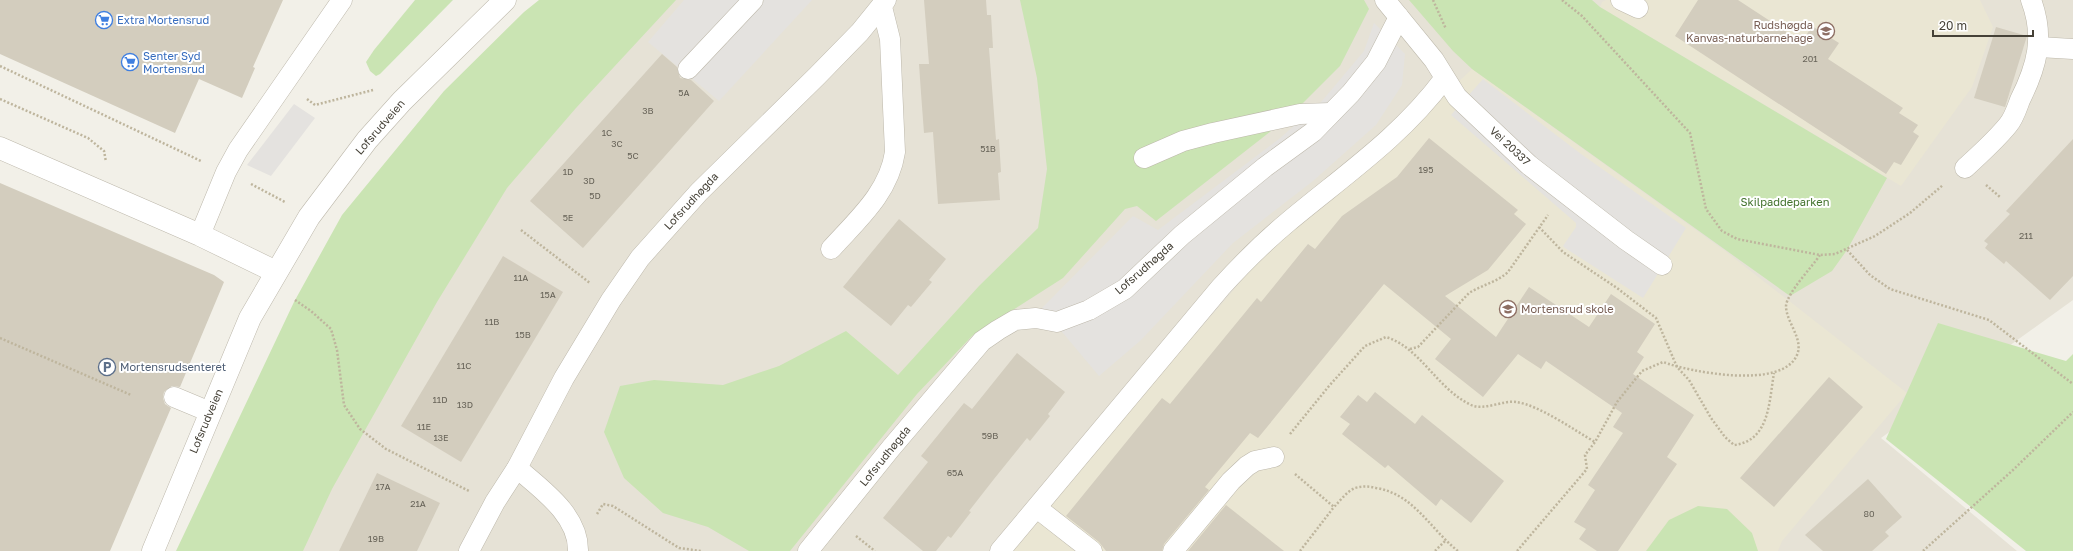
<svg xmlns="http://www.w3.org/2000/svg" width="2073" height="551" viewBox="0 0 2073 551" font-family="'Golos Text',sans-serif">
<style>
.residential{fill:#e6e2d6}
.education{fill:#eae6d3}
.green{fill:#cae4b3}
.parking{fill:#e4e2df}
.building{fill:#d3cdbe}
.lines{fill:none;stroke-linecap:round;stroke-linejoin:round}
.service-casing{stroke:#bdb8ab;stroke-width:21}
.minor-casing{stroke:#bdb8ab;stroke-width:23}
.tertiary-casing{stroke:#bdb8ab;stroke-width:23}
.path{stroke:#beb59d;stroke-width:2.5;stroke-dasharray:2 2;stroke-linecap:butt}
.service{stroke:#fff;stroke-width:20}
.minor{stroke:#fff;stroke-width:22}
.tertiary{stroke:#fff;stroke-width:22}
.labels{text-anchor:middle;stroke-width:4;stroke-linejoin:round;paint-order:stroke}
.number-label{font-size:9px;fill:#686459}
.shop-label{font-size:11px;fill:#366cbe;stroke:#fff;text-anchor:start}
.education-label{font-size:11px;fill:#785e54;stroke:#fff;text-anchor:end}
.street-label{font-size:11px;fill:#454137;stroke:#fff}
.park-label{font-size:11px;fill:#43732e;stroke:#fff}
.service-label{font-size:11px;fill:#4e5e75;stroke:#fff;text-anchor:start}
</style>
<rect width="100%" height="100%" fill="#f2f0e8"/>
<!-- residential -->
<polygon class="residential" points="554,0 2073,0 2073,300 1881,438 2017,551 219,551"/>
<!-- education -->
<g class="education">
<polygon points="1606,0 1980,0 1993,27 1972,87 1901,186 1600,7 1602,2"/>
<polygon points="1472,69 1725,251 1907,393 1782,541 1778,551 1010,551 1130,408 1227,298 1266,251 1405,133"/>
</g>
<!-- green -->
<g class="green">
<polygon points="415,0 453,0 380,74 376,76 370,71 366,62 374,50"/>
<polygon points="539,0 676,0 576,108 507,188 437,302 332,489 303,551 176,551 294,302 342,215 444,91 524,12"/>
<polygon points="1020,0 1364,0 1369,9 1340,66 1289,117 1156,221 1137,206 1125,209 1063,278 972,336 917,394 790,551 749,551 708,527 663,513 624,478 604,432 620,386 654,380 723,385 779,366 846,331 898,375 979,286 1038,228 1047,169 1037,78"/>
<polygon points="1409,0 1592,0 1600,7 1887,178 1847,250 1832,271 1790,296 1472,69 1453,51"/>
<polygon points="1938,323 2066,361 2073,354 2073,551 2026,551 1886,439"/>
<polygon points="1698,506 1727,509 1752,533 1758,551 1646,551 1669,520"/>
</g>
<!-- parking -->
<g class="parking">
<polygon points="684,0 812,0 719,101 648,42"/>
<polygon points="1374,23 1405,54 1402,85 1376,125 1313,181 1233,243 1140,341 1099,376 1042,308 1133,216 1158,230 1279,139 1322,101 1364,51"/>
<polygon points="1483,79 1581,154 1686,228 1643,298 1565,248 1563,246 1576,227 1576,223 1451,115"/>
<polygon points="294,104 315,118 271,176 247,165"/>
</g>
<!-- building -->
<g class="building">
<polygon points="0,0 283,0 253,67 255,68 242,98 199,79 175,133 0,54"/>
<polygon points="924,0 986,0 987,15 991,15 993,48 989,48 996,140 999,139 1000,156 1001,172 998,173 1000,200 938,204 933,132 924,133 921,93 919,64 929,64"/>
<polygon points="1698,0 1738,0 1802,42 1812,26 1839,43 1828,59 1903,108 1899,113 1918,125 1913,132 1919,136 1901,165 1894,162 1886,174 1675,36"/>
<polygon points="1996,27 2027,36 2005,107 1974,98"/>
<polygon points="662,54 677,67 680,78 691,80 714,101 583,248 530,201"/>
<polygon points="1429,138 1518,210 1514,214 1526,224 1488,270 1445,296 1496,337 1529,287 1589,327 1611,294 1655,324 1637,352 1644,357 1633,374 1694,415 1667,457 1677,464 1618,551 1597,551 1579,539 1586,529 1574,522 1595,490 1588,485 1623,433 1613,427 1622,413 1546,361 1541,369 1518,354 1483,397 1435,359 1451,339 1384,284 1258,438 1250,433 1205,487 1209,490 1164,544 1162,551 1106,551 1099,542 1066,516 1162,398 1170,404 1257,298 1261,302 1308,244 1315,249 1342,216 1397,177"/>
<polygon points="2073,139 2073,276 2050,300 2006,261 2004,264 1985,248 1988,244 1984,241 2010,214 2006,211"/>
<polygon points="0,183 214,275 224,282 180,387 172,386 164,392 163,398 165,404 171,408 110,551 0,551"/>
<polygon points="899,219 946,259 929,280 932,282 911,307 908,305 891,326 843,287"/>
<polygon points="503,256 563,292 461,462 401,426"/>
<polygon points="1017,353 1065,392 1048,414 1050,416 1030,441 1027,438 994,479 969,511 971,512 951,538 948,536 936,551 923,551 883,518 928,462 921,456 964,403 972,409"/>
<polygon points="1829,377 1863,407 1774,507 1740,478"/>
<polygon points="1375,392 1415,424 1422,415 1504,481 1471,523 1441,499 1436,506 1388,465 1385,468 1342,434 1350,424 1340,417 1358,395 1367,402"/>
<polygon points="377,473 440,503 417,551 339,551"/>
<polygon points="1868,479 1902,517 1885,532 1889,536 1872,551 1823,551 1805,535"/>
<polygon points="1226,505 1284,551 1188,551"/>
</g>
<g class="lines">
<!-- service casing -->
<g class="service-casing">
<g id="service">
<polyline points="1385,0 1434,60 1457,97 1529,165 1626,240 1662,265"/>
<polyline points="1621,0 1638,8"/>
<polyline points="2039,47 2073,49"/>
<polyline points="688,69 753,0"/>
<polyline points="1144,158 1183,141 1213,133 1300,114 1331,113"/>
<path d="M 1965,168 C 1980,154 1995,141 2008,125 C 2014,118 2017,108 2020,100 C 2037,66 2045,37 2031,0"/>
<polyline points="200,235 226,172 238,150 342,0"/>
<path d="M 831,249 C 857,220 889,193 895,152 L 890,39 L 882,7"/>
<polyline points="174,397 210,412"/>
<path d="M 517,468 C 541,489 579,515 578,551"/>
<polyline points="1037,508 1092,551"/>
<polyline points="469,551 495,502 517,468 564,378 611,300 640,258 699,192 817,76 860,32 886,0"/>
<polyline points="808,551 891,448 982,341 998,330 1015,320 1036,318 1057,322 1089,310 1125,289 1182,235 1265,167 1313,132 1351,93 1376,62 1399,17"/>
<path d="M 1000,551 L 1221,287 C 1242,264 1264,242 1288,222 C 1343,176 1401,137 1444,79"/>
<polyline points="1173,551 1231,481 1247,466 1255,461 1274,457"/>
</g>
</g>
<!-- minor casing -->
<g class="minor-casing">
<polyline id="minor" points="0,148 200,235 276,272"/>
</g>
<!-- tertiary casing -->
<g class="tertiary-casing">
<polyline id="tertiary" points="153,551 250,318 309,217 367,140 402,101 505,0"/>
</g>
<!-- path -->
<g class="path">
<polyline points="1433,0 1446,29"/>
<polyline points="1562,0 1582,16 1690,133 1706,209 1722,231 1737,239 1820,255 1835,254 1875,236 1910,213 1943,185"/>
<polyline points="0,66 201,161"/>
<polyline points="0,99 88,138 104,151 106,162"/>
<polyline points="307,99 315,105 373,90"/>
<polyline points="251,184 285,202"/>
<polyline points="1986,185 2000,197"/>
<path d="M 1539,227 L 1563,252 L 1617,288 L 1656,318 L 1677,367 L 1689,380 L 1711,418 L 1725,437 L 1734,445 C 1770,441 1769,401 1774,373"/>
<polyline points="521,230 590,283"/>
<polyline points="1847,250 1870,275 1890,289 1989,320 2073,384"/>
<polyline points="295,300 311,311 331,329 337,350 344,405 360,429 386,449 469,491"/>
<polyline points="0,338 131,395"/>
<path d="M 1410,349 L 1418,347 L 1469,293 C 1482,285 1497,282 1508,272 L 1548,215"/>
<path d="M 1290,434 L 1329,386 L 1365,346 L 1386,337 C 1421,348 1436,388 1471,405 C 1484,411 1503,400 1516,402 C 1539,405 1574,430 1595,442"/>
<path d="M 1295,474 L 1334,507 C 1340,501 1346,492 1355,488 C 1362,486 1369,486 1376,488 C 1414,494 1430,529 1458,551"/>
<polyline points="597,514 603,504 613,506 679,548 701,551"/>
<polyline points="856,536 875,551"/>
<polyline points="1300,551 1334,507"/>
<polyline points="1435,551 1445,541"/>
<path d="M 1517,551 L 1587,469 L 1585,455 L 1595,442 L 1617,402 L 1642,371 L 1663,362 C 1690,372 1782,390 1797,355 C 1804,339 1786,322 1786,306 C 1787,293 1812,267 1820,255"/>
<polyline points="1923,551 2013,470 2073,412"/>
</g>
<!-- service -->
<use href="#service" class="service"/>
<!-- minor -->
<use href="#minor" class="minor"/>
<!-- tertiary -->
<use href="#tertiary" class="tertiary"/>
</g>
<!-- icons -->
<defs>
<g id="supermarket-ring" transform="scale(0.9)"><circle r="9.5" fill="#fff" stroke="#3f7fe0" stroke-width="1.5"/><path d="M-6-5.5h2.5l.6 2H6L4.5 2H-2.5L-4.4-4H-6ZM-1.5 3.2a1.3 1.3 0 1 0 .1 0ZM3 3.2a1.3 1.3 0 1 0 .1 0Z" fill="#3f7fe0"/></g>
<g id="school-ring" transform="scale(0.9)"><circle r="9.5" fill="#fff" stroke="#8d6e63" stroke-width="1.5"/><path d="M0-5L7-2L0 1L-7-2ZM-4 1L0 2.5L4 1V4Q0 6-4 4Z" fill="#8d6e63"/></g>
<g id="parking-ring" transform="scale(0.9)"><circle r="9.5" fill="#fff" stroke="#5c6f8a" stroke-width="1.5"/><path d="M-3.5-5.5H1a3.5 3.5 0 0 1 0 7H-1V5.5H-3.5ZM-1-3.4V-.6H.8a1.4 1.4 0 0 0 0-2.8Z" fill="#5c6f8a"/></g>
</defs>
<g fill-rule="evenodd">
<use href="#supermarket-ring" x="104" y="20"/>
<use href="#school-ring" x="1826" y="31"/>
<use href="#supermarket-ring" x="130" y="62"/>
<use href="#school-ring" x="1508" y="309"/>
<use href="#parking-ring" x="107" y="367"/>
</g>
<g class="labels">
<!-- number labels -->
<g class="number-label">
<text x="1810" y="62">201</text>
<text x="684" y="96">5A</text>
<text x="648" y="114">3B</text>
<text x="607" y="136">1C</text>
<text x="617" y="147">3C</text>
<text x="988" y="152">51B</text>
<text x="633" y="159">5C</text>
<text x="1426" y="173">195</text>
<text x="568" y="175">1D</text>
<text x="589" y="184">3D</text>
<text x="595" y="199">5D</text>
<text x="568" y="221">5E</text>
<text x="2026" y="239">211</text>
<text x="521" y="281">11A</text>
<text x="548" y="298">15A</text>
<text x="492" y="325">11B</text>
<text x="523" y="338">15B</text>
<text x="464" y="369">11C</text>
<text x="440" y="403">11D</text>
<text x="465" y="408">13D</text>
<text x="424" y="430">11E</text>
<text x="990" y="439">59B</text>
<text x="441" y="441">13E</text>
<text x="955" y="476">65A</text>
<text x="383" y="490">17A</text>
<text x="418" y="507">21A</text>
<text x="1869" y="517">80</text>
<text x="376" y="542">19B</text>
</g>
<!-- shop labels -->
<g class="shop-label">
<text x="117" y="24">Extra Mortensrud</text>
<text x="143" y="60">Senter Syd<tspan x="143" dy="13">Mortensrud</tspan></text>
</g>
<!-- education labels -->
<g class="education-label">
<text x="1813" y="29">Rudshøgda<tspan x="1813" dy="13">Kanvas-naturbarnehage</tspan></text>
<text x="1521" y="313" text-anchor="start">Mortensrud skole</text>
</g>
<!-- street labels -->
<g class="street-label">
<text transform="translate(380 127) rotate(-49)" y="4">Lofsrudveien</text>
<text transform="translate(1510 146) rotate(43)" y="4">Vei 20337</text>
<text transform="translate(691 201) rotate(-47)" y="4">Lofsrudhøgda</text>
<text transform="translate(1144 268) rotate(-41)" y="4">Lofsrudhøgda</text>
<text transform="translate(206 421) rotate(-67)" y="4">Lofsrudveien</text>
<text transform="translate(885 456) rotate(-51)" y="4">Lofsrudhøgda</text>
</g>
<!-- park labels -->
<g class="park-label">
<text x="1785" y="206">Skilpaddeparken</text>
</g>
<!-- service labels -->
<g class="service-label">
<text x="120" y="371">Mortensrudsenteret</text>
</g>
</g>
<!-- scale -->
<path d="M1933 30v6h100v-6" fill="none" stroke="#454137" stroke-width="2"/>
<text x="1939" y="30" font-size="12" fill="#454137" stroke="#ffffff" stroke-width="3" paint-order="stroke">20 m</text>
</svg>
